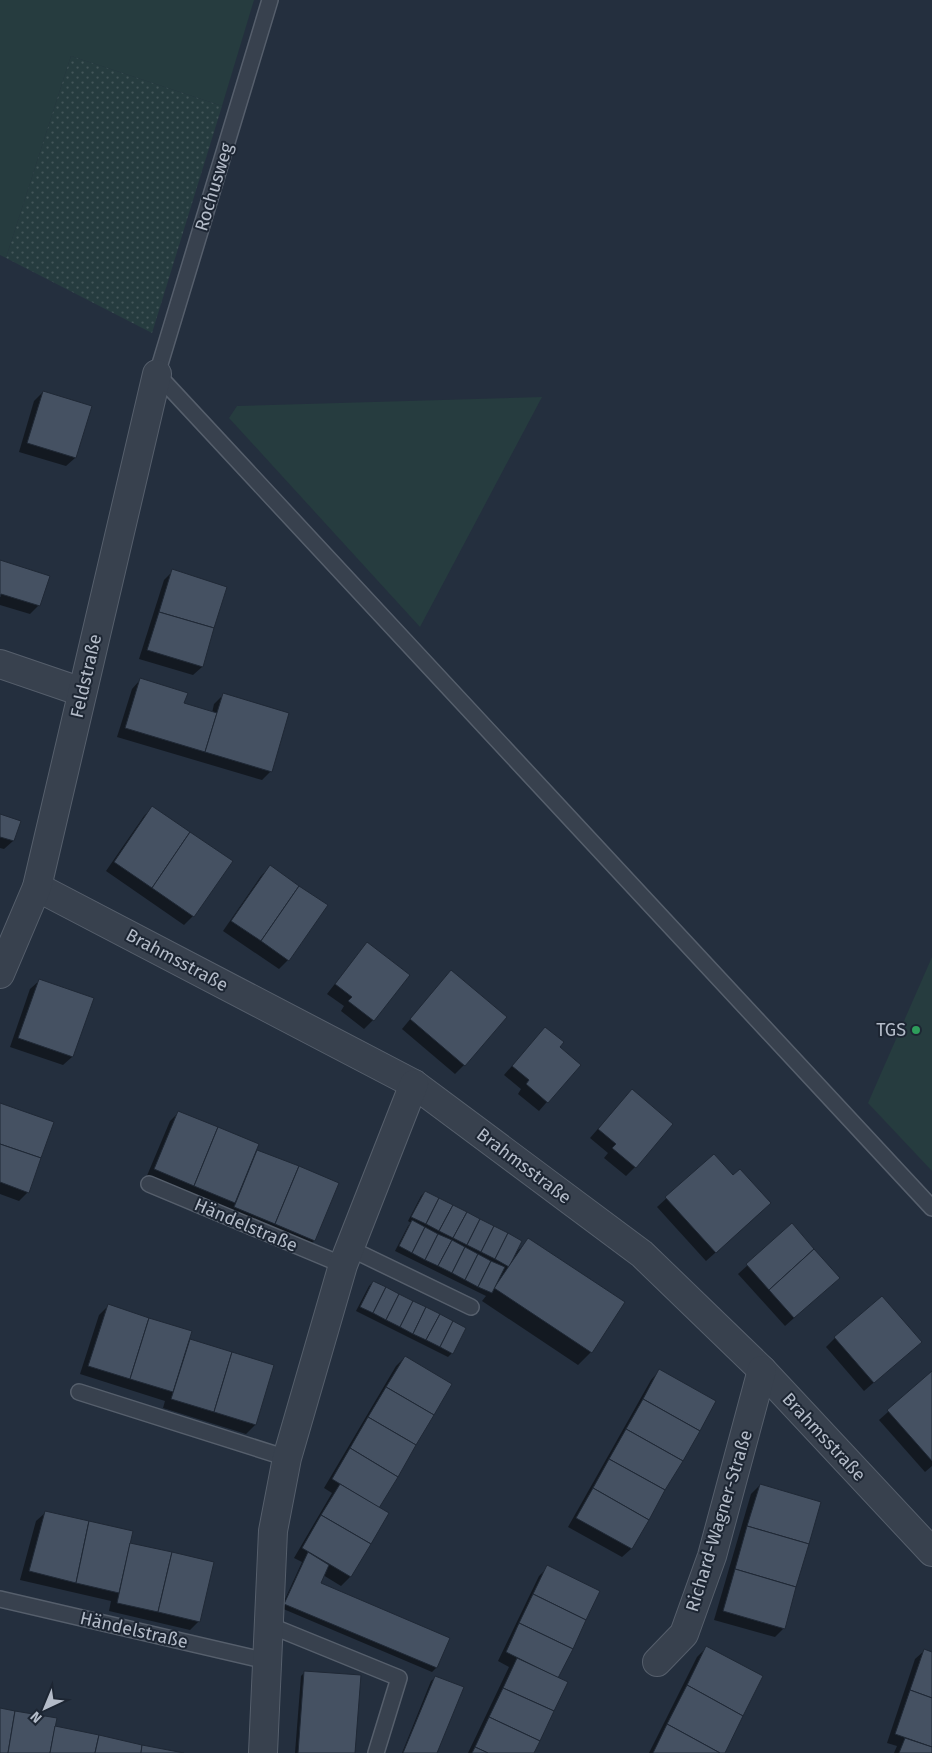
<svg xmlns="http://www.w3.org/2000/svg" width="932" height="1753" viewBox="0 0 932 1753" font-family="'Fira Sans',sans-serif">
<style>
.grass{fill:#263c3f}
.garden{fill:url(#garden-dots)}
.shadow{fill:#0007}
.building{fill:#455162;stroke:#1f2835}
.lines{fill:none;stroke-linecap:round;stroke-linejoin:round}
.service-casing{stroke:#565f6c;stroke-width:18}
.minor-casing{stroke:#565f6c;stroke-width:30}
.service{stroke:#38414e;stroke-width:15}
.minor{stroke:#38414e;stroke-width:28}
.leisure-dot{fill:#2e9e5b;stroke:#1d2633;stroke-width:2}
.labels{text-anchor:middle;stroke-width:4;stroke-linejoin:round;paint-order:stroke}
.street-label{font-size:18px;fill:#b4bcc9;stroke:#1d2633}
.poi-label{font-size:18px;fill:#b4bcc9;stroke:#1d2633;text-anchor:end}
</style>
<defs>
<pattern id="garden-dots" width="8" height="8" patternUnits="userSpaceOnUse" patternTransform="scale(1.25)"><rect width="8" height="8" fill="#263c3f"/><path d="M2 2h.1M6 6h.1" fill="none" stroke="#435659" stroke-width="1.8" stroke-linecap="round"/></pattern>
</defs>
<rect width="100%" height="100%" fill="#242f3e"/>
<!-- grass -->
<g class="grass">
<polygon points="0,0 254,0 222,106 71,56 6,258 0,255"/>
<polygon points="542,397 420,627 229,418 237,406"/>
<polygon points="932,957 932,1171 868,1103"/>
</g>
<!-- garden -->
<polygon class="garden" points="71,56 222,106 152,333 6,258"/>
<!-- shadow -->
<g class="shadow">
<polygon points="43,392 75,458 66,466 19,452 34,401"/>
<polygon points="0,561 39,605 30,614 0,605"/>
<polygon points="173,571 202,667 193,675 139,659 164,580"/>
<polygon points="140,680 183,704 212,713 214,704 223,695 271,771 262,780 117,737 132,689"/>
<polygon points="152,808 193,916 184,925 106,871 144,816"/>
<polygon points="0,816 13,841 4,849 0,848"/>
<polygon points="270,867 288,960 279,969 223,931 261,876"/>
<polygon points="367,944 373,1020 364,1029 341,1011 344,1006 327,994 359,953"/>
<polygon points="39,981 72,1057 63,1065 10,1047 30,989"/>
<polygon points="442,981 464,1065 455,1074 402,1029"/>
<polygon points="545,1028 558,1047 579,1065 539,1111 518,1094 521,1089 504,1075"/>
<polygon points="623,1100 635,1167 626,1176 604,1158 608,1153 590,1138"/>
<polygon points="0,1104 28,1192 19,1201 0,1194"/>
<polygon points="179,1112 255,1150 338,1184 314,1241 305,1250 146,1178 170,1121"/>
<polygon points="714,1155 761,1212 706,1261 657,1207"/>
<polygon points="425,1192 514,1254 529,1240 591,1352 578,1365 482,1301 486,1296 395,1251 408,1226 411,1223 408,1221 421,1196"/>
<polygon points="792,1225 829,1287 785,1326 738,1274"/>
<polygon points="373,1282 452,1353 448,1357 356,1311 369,1286"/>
<polygon points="108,1306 188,1340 273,1366 255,1425 246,1434 163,1408 165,1401 80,1374 99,1315"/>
<polygon points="835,1338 911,1350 864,1391 826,1347"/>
<polygon points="405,1357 378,1508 387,1513 350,1577 341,1586 323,1575 319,1584 448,1639 436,1668 432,1672 281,1608 302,1562 294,1558 332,1493 324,1488 396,1366"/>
<polygon points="659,1371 715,1401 631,1549 622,1557 568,1527 651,1380"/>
<polygon points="932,1373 932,1466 925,1472 879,1420"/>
<polygon points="760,1485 784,1628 775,1637 714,1620 751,1494"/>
<polygon points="45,1513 128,1544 199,1621 190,1630 109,1611 111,1601 20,1580 36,1521"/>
<polygon points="548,1567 557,1679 533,1753 468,1753 509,1667 498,1661 539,1576"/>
<polygon points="706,1648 723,1753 649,1753 697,1657"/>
<polygon points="924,1651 932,1653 932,1753 894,1753 897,1746 887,1743 915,1659"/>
<polygon points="305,1672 354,1753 295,1753 301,1676"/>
<polygon points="436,1677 435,1753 402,1753 431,1681"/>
</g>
<!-- building -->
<g class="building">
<polygon points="43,391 92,406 76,458 27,443"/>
<polygon points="0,560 50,576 40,606 1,594 0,597"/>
<polygon points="172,569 227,587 214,628 159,612"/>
<polygon points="159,612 214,628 203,667 147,650"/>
<polygon points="140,678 188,693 184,703 217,713 205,752 125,728"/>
<polygon points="223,693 289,713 272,772 205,752"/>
<polygon points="152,806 190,832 152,888 114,862"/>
<polygon points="0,814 21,821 14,841 0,837"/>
<polygon points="190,832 233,861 194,917 152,888"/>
<polygon points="270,865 299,886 261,941 231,921"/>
<polygon points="299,886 328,905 289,961 261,941"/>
<polygon points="367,942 410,975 374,1021 348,1001 352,997 335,984"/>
<polygon points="451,970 507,1017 465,1066 410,1019"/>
<polygon points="39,979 94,998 73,1057 18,1038"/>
<polygon points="545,1027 564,1042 560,1047 581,1065 548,1103 526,1084 529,1080 512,1066"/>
<polygon points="632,1089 673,1124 636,1168 612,1148 616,1144 598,1129"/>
<polygon points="0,1103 54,1122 41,1158 0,1144"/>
<polygon points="178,1111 218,1127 194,1186 154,1169"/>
<polygon points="218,1127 259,1144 235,1203 194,1186"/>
<polygon points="0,1144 41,1158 29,1193 0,1182"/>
<polygon points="257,1150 299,1166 275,1224 234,1207"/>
<polygon points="714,1154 733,1175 740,1169 771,1203 716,1253 665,1197"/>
<polygon points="299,1166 339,1183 315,1241 275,1224"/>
<polygon points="425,1191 439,1198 426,1224 411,1217"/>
<polygon points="439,1198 453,1205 439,1231 426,1224"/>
<polygon points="453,1205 467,1212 453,1238 439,1231"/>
<polygon points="467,1212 480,1219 467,1245 453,1238"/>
<polygon points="480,1219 494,1226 481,1252 467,1245"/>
<polygon points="412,1220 425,1227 412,1253 399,1246"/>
<polygon points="792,1223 814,1249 769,1290 746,1264"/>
<polygon points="494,1226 508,1233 495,1259 481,1252"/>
<polygon points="425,1227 438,1234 425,1260 412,1253"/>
<polygon points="508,1233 522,1241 509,1267 495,1259"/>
<polygon points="438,1234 452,1240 438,1266 425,1260"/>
<polygon points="528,1238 625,1302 592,1353 494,1288"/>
<polygon points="452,1240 465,1247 452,1273 438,1266"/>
<polygon points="465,1247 478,1254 465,1280 452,1273"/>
<polygon points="814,1249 840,1278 794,1318 769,1290"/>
<polygon points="478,1254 491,1261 478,1287 465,1280"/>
<polygon points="491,1261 505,1267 492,1293 478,1287"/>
<polygon points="373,1281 386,1287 373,1313 360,1307"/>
<polygon points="386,1287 399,1294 386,1320 373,1313"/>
<polygon points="399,1294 413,1301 400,1327 386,1320"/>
<polygon points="882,1296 922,1342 874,1383 834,1337"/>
<polygon points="413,1301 426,1307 413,1334 400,1327"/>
<polygon points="108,1304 149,1318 130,1379 88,1366"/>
<polygon points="426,1307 440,1314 426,1340 413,1334"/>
<polygon points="440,1314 453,1321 440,1347 426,1340"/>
<polygon points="149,1318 192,1331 173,1392 130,1379"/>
<polygon points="453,1321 466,1328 453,1354 440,1347"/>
<polygon points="190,1339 232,1352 214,1412 171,1399"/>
<polygon points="232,1352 274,1365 256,1425 214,1412"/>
<polygon points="405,1356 452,1384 434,1415 386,1387"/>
<polygon points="659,1369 716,1401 700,1431 643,1399"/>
<polygon points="932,1371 932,1461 887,1410"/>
<polygon points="386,1387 434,1415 416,1445 368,1417"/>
<polygon points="643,1399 700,1431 683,1461 626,1429"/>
<polygon points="368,1417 416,1445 398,1477 350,1448"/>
<polygon points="626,1429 683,1461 665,1490 609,1459"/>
<polygon points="350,1448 398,1477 379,1508 332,1479"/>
<polygon points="609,1459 665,1490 649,1520 593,1488"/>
<polygon points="340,1484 389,1513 371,1544 321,1515"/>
<polygon points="760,1484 821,1502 809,1544 747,1526"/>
<polygon points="593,1488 649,1520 632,1549 576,1518"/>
<polygon points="45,1511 89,1521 76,1583 29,1571"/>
<polygon points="321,1515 371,1544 351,1577 302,1548"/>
<polygon points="89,1521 133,1531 119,1593 76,1583"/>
<polygon points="747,1526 809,1544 796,1587 735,1569"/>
<polygon points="130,1543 172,1552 158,1612 117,1603"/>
<polygon points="172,1552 214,1562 200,1622 158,1612"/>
<polygon points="308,1552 329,1565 321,1583 450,1638 437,1668 284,1604"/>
<polygon points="547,1565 600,1591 586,1620 533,1594"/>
<polygon points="735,1569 796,1587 785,1629 723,1611"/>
<polygon points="533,1594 586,1620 573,1649 519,1623"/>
<polygon points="519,1623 573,1649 558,1678 506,1652"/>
<polygon points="706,1646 763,1676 743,1716 687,1685"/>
<polygon points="924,1649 932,1652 932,1698 910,1690"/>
<polygon points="517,1658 568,1682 554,1711 503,1688"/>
<polygon points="304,1671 361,1675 355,1753 298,1753"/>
<polygon points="435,1676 464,1687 437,1753 403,1753"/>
<polygon points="687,1685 743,1716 725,1753 720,1753 667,1724"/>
<polygon points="503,1688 554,1711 540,1741 489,1717"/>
<polygon points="910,1690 932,1698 932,1747 895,1734"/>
<polygon points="0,1708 15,1711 8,1753 0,1753"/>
<polygon points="15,1711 57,1718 50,1753 8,1753"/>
<polygon points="489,1717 540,1741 534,1753 488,1753 475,1747"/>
<polygon points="667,1724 720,1753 653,1753"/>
<polygon points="55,1726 99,1735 95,1753 50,1753"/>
<polygon points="99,1735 142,1745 141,1753 95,1753"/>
<polygon points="905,1738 932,1747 932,1753 899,1753"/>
<polygon points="142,1745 184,1753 141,1753"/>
<polygon points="475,1747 488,1753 472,1753"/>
</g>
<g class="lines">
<!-- service casing -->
<g class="service-casing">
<g id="service">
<polyline points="270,0 157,374 932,1208"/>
<polyline points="149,1184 343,1265"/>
<polyline points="349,1248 471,1307"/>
<polyline points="79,1392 287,1458"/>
<polyline points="0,1599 267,1661"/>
<polyline points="269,1625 399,1678 376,1753"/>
</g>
</g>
<!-- minor casing -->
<g class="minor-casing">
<g id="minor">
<polyline points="0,664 82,692"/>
<polyline points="37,887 414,1084 642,1254 762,1370 932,1552"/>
<polyline points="0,974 37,887 157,374"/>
<polyline points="657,1662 684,1634 712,1556 762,1370"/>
<polyline points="263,1753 273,1531 287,1458 343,1265 414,1084"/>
</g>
</g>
<!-- service -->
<use href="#service" class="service"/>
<!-- minor -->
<use href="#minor" class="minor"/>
</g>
<!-- markers -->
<circle class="leisure-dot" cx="916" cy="1030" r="5"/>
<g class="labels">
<!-- street labels -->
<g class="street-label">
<text transform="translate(214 187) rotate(-73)" y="6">Rochusweg</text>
<text transform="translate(86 676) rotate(-77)" y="6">Feldstraße</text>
<text transform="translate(177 960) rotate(28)" y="6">Brahmsstraße</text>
<text transform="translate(524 1166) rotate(37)" y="6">Brahmsstraße</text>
<text transform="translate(246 1225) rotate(23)" y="6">Händelstraße</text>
<text transform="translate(824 1437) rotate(47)" y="6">Brahmsstraße</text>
<text transform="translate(719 1521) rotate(-73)" y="6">Richard-Wagner-Straße</text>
<text transform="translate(134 1630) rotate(13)" y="6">Händelstraße</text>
</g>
<!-- poi labels -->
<g class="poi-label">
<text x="906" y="1036">TGS</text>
</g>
</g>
<!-- north arrow -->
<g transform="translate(45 1708) rotate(224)" stroke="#1d2633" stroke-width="4" paint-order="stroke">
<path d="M0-4L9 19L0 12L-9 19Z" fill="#b4bcc9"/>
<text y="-8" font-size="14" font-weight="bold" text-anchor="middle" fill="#b4bcc9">N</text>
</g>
</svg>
